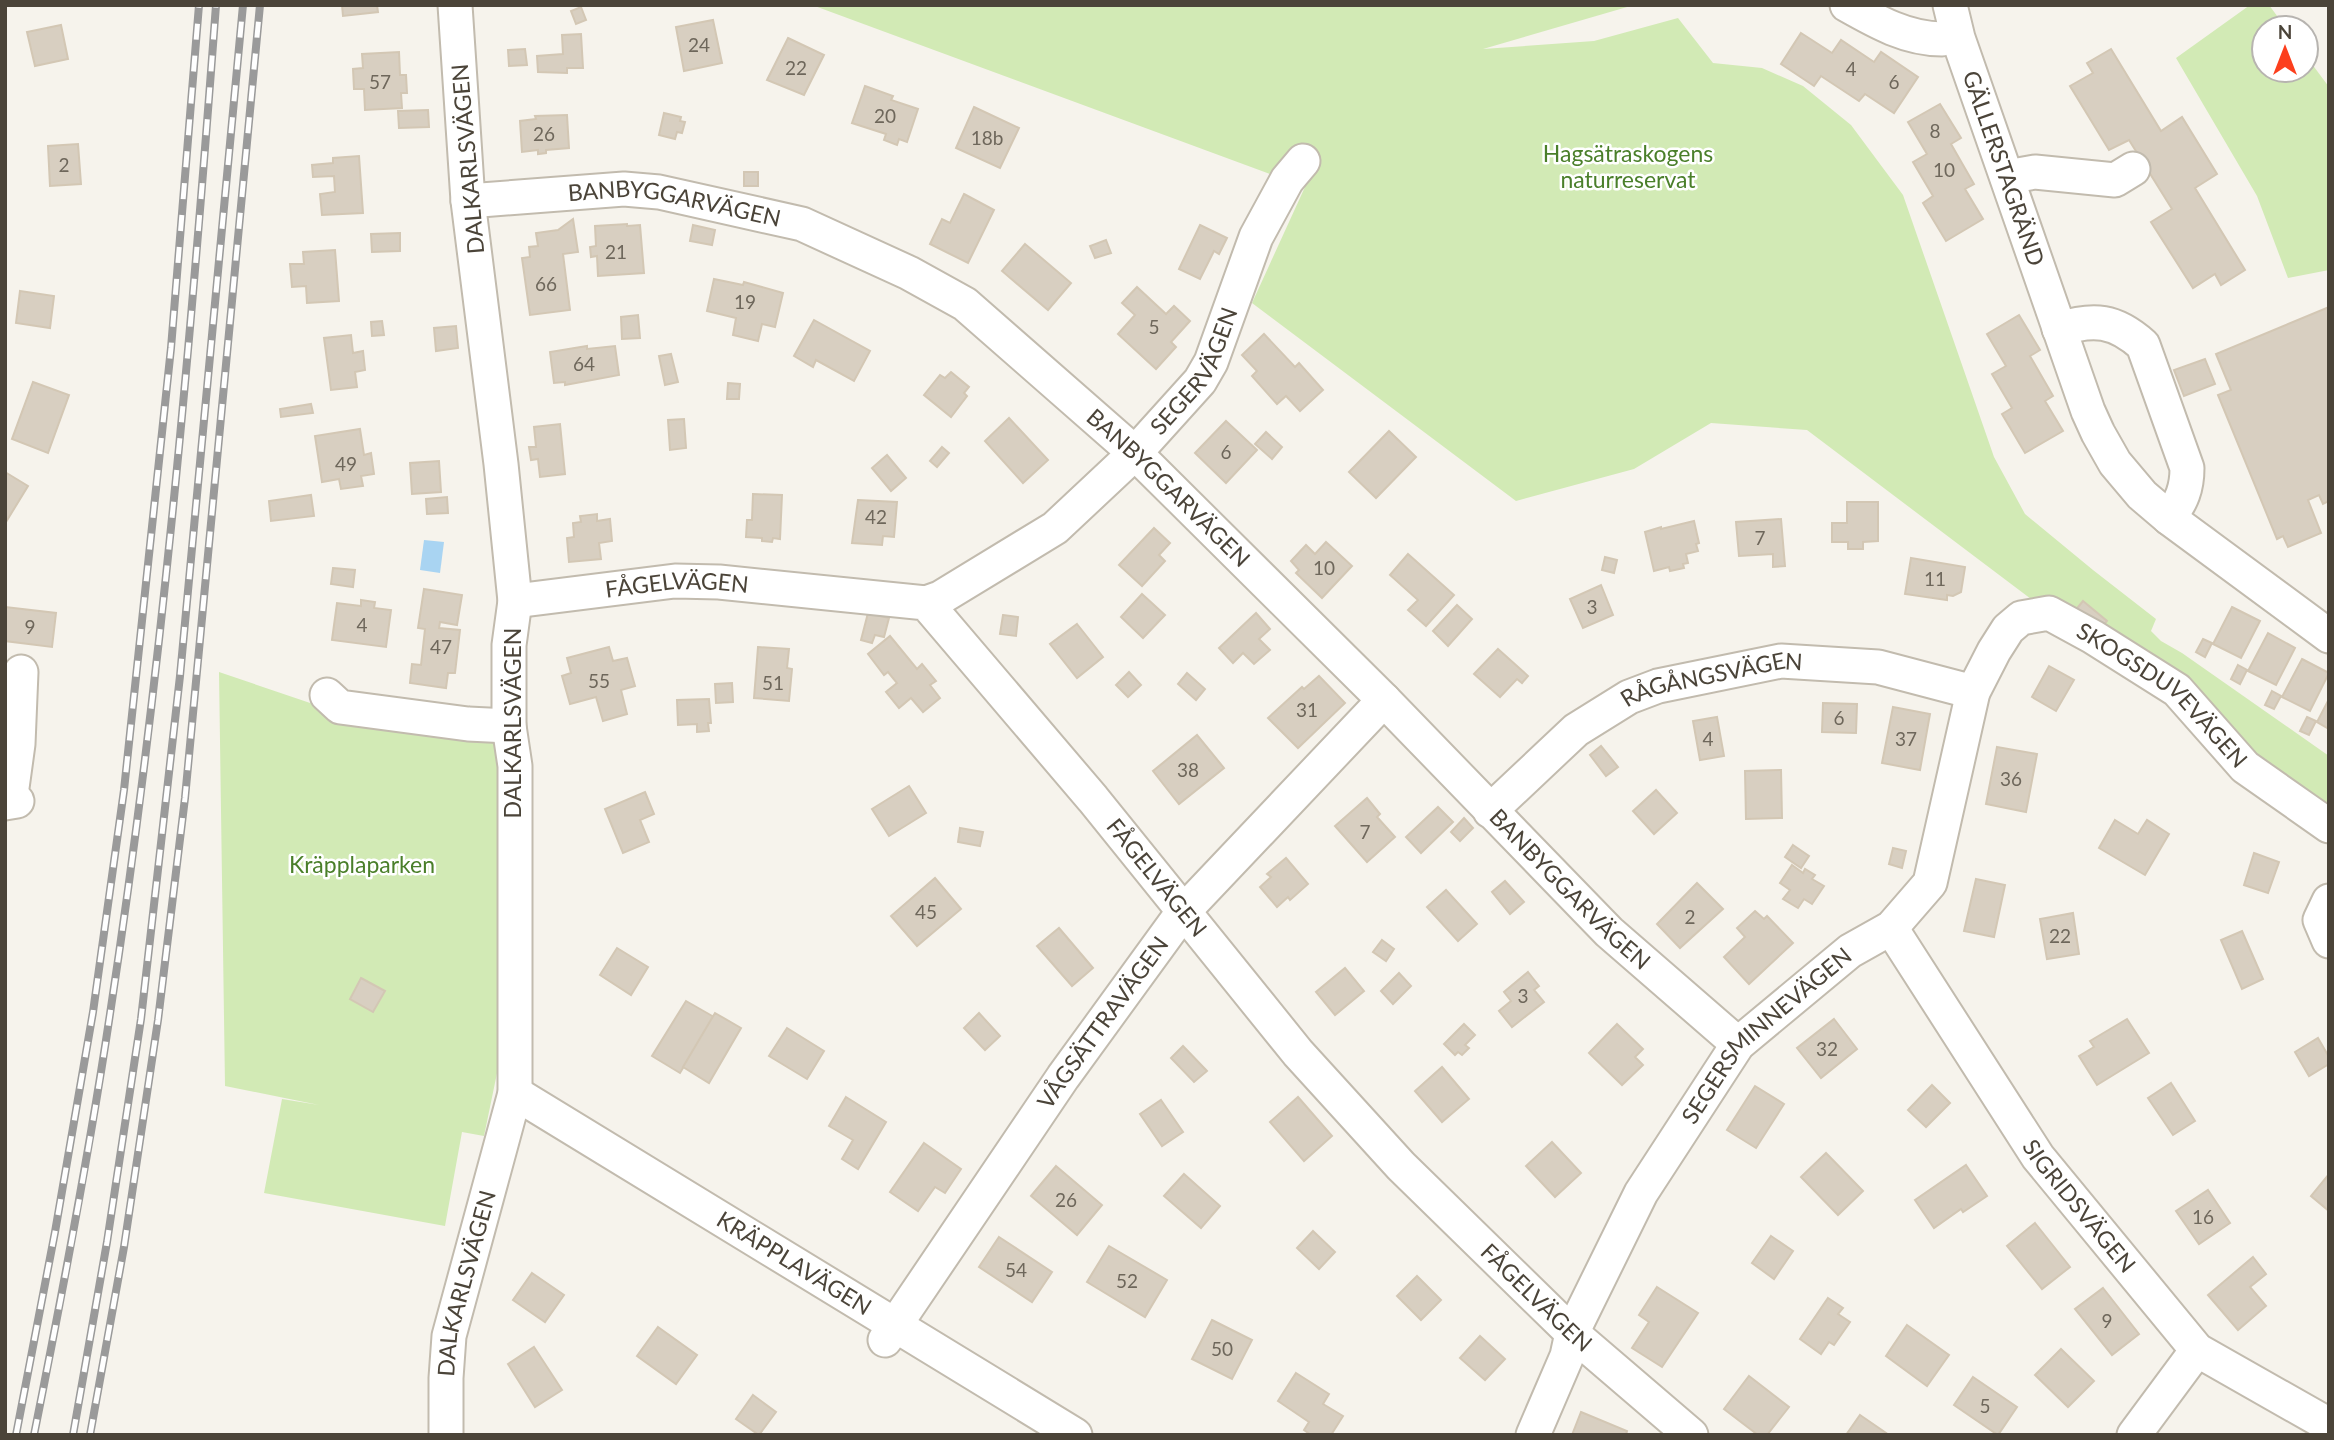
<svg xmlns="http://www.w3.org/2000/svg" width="2334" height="1440" viewBox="0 0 2334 1440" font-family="Lato,sans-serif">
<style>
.green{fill:#d2eab5}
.water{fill:#a9d4f2}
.building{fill:#d8cfc1;stroke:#d3c7b4;stroke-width:2}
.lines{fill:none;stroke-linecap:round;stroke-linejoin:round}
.minor-casing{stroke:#c2bbae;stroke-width:37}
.minor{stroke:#fff;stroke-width:33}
.rail-casing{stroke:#9a9a9a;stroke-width:8}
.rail{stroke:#fff;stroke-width:5;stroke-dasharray:16;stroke-linecap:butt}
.labels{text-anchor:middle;stroke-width:5;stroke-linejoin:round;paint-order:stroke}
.number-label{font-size:19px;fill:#6e675b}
.park-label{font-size:23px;fill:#4a7f2a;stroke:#fff}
.street-label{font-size:23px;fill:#4b4439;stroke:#fff}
</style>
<rect width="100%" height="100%" fill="#f6f3ec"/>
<!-- green -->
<g class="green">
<polygon points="812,5 1634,5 1483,49 1594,41 1678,18 1713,63 1762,68 1803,86 1851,125 1903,195 1994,457 2025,514 2093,570 2156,619 2151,631 2161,641 2182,653 2329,756 2329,824 1807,430 1711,423 1634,469 1516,501 1252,303 1305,187"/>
<polygon points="2250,5 2269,5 2286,28 2264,28 2264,70 2306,70 2306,56 2329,87 2329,270 2288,278 2257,196 2176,58"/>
<polygon points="219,672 319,706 504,739 502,1049 484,1136 462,1132 445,1226 264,1193 282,1099 319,1105 225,1086"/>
</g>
<!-- water -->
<polygon class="water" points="424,540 444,542 440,573 420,570"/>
<!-- building -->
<g class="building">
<polygon points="342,5 377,5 378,12 343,16"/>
<polygon points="581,7 586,20 576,24 571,11"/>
<polygon points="713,20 722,63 684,71 676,27"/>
<polygon points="61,25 68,59 35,66 27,32"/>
<polygon points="1801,33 1832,53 1841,40 1874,62 1881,52 1918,77 1894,113 1865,94 1859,101 1821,76 1814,86 1781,64"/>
<polygon points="581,34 583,68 567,68 567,73 538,72 537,56 563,54 562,35"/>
<polygon points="788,38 824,55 804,95 767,80"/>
<polygon points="525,49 527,65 509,66 508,50"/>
<polygon points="2111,49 2161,131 2182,117 2217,174 2195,188 2245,270 2221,285 2215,274 2193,288 2151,222 2172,209 2129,140 2109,150 2070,86 2093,73 2087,63"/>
<polygon points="399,52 400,75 406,75 407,93 401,93 402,108 365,110 364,89 354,89 353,69 363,68 362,54"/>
<polygon points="865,86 893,96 891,100 918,109 907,142 899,139 897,145 884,140 886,134 852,123"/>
<polygon points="1940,104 1961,138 1951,144 1974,184 1965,189 1983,219 1946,241 1923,203 1933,196 1913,162 1927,154 1908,122"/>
<polygon points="974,107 1019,128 1000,168 956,148"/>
<polygon points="428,110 429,127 399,128 398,111"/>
<polygon points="664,113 681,117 680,121 685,122 682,133 677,132 675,139 659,135"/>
<polygon points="567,115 569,148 546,150 546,153 538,154 538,150 522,152 520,121 536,119 535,116"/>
<polygon points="78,144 81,184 50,186 48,146"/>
<polygon points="359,156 363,213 322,215 320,194 335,192 334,176 313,177 312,165 333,163 333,158"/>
<rect x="744" y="172" width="14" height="14"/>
<polygon points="964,194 994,210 968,263 930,244 942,219 950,223"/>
<polygon points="573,219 578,252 563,254 570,310 530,315 522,258 530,257 529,247 538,246 536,233 558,230"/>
<polygon points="627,224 627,226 640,225 644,273 598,276 597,256 591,257 590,247 596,246 595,226"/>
<polygon points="693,225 715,230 712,245 690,241"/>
<polygon points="1200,225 1227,238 1219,254 1214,251 1200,279 1179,269"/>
<polygon points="400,233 400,251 372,252 371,234"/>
<polygon points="1106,240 1111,253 1095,258 1090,246"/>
<polygon points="1025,244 1071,283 1048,310 1002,271"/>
<polygon points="335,250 339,301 307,303 306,286 292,287 290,264 304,264 303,252"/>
<polygon points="714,279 743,285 744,282 783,293 775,327 762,324 758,341 733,335 736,318 707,311"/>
<polygon points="1137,287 1166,314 1174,306 1190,321 1171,342 1176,347 1156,369 1118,334 1135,315 1122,303"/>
<polygon points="20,291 54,296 50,328 16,323"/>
<polygon points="2329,307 2329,501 2323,504 2319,495 2308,500 2321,533 2288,547 2283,536 2277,539 2218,395 2231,390 2216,354"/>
<polygon points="638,315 640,338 622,339 621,317"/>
<polygon points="2019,315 2040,350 2030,356 2053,396 2045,401 2063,431 2025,453 2002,414 2012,408 1992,374 2006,366 1987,334"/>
<polygon points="814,320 870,351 854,381 816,360 813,367 794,356"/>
<polygon points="382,321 384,335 372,336 371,322"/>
<polygon points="456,326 458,348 436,351 434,328"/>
<polygon points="1264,334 1295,367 1299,363 1323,390 1300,411 1286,396 1277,404 1252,376 1257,371 1242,355"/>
<polygon points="351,335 353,353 363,351 365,370 355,372 357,387 331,390 324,338"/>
<polygon points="587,346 587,349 615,346 619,375 565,385 565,382 554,383 550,352"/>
<polygon points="671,354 678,382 665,385 659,356"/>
<polygon points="2205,359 2215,384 2184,396 2174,370"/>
<polygon points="951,372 969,387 964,393 967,396 951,417 924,395 940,375 945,378"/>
<polygon points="33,382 69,395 48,453 12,439"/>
<polygon points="728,383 740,384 739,399 727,399"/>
<polygon points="311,404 313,413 281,417 280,409"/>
<polygon points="1009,418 1048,460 1023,483 985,441"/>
<polygon points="684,419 686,448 670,450 668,420"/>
<polygon points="1226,421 1257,450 1226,483 1195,453"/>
<polygon points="560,424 565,474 540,477 538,459 531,460 529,447 536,447 534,427"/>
<polygon points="360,429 364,455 371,453 374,474 361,476 363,486 341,489 339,479 322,482 315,436"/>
<polygon points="1389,431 1416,457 1376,498 1349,472"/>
<polygon points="1266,432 1282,447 1272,459 1255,444"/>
<polygon points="942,447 949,453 937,467 930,461"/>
<polygon points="887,455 906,478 891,491 872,468"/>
<polygon points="439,461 441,492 412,494 410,463"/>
<polygon points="5,472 28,486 6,522 5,522"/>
<polygon points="753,494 782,495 780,539 773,538 772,542 762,541 762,538 746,537 747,520 752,520"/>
<polygon points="311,495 314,516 271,521 269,501"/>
<polygon points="447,497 448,513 427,514 426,499"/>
<polygon points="858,500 897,502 894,537 883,536 882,545 852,543"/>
<polygon points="1847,502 1878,502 1878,541 1863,542 1863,549 1848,549 1848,542 1832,542 1832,523 1847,523"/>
<polygon points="597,514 597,521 610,519 612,541 599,543 601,559 569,562 567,538 574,537 573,523 581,522 580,516"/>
<polygon points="1781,519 1785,566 1773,567 1773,554 1739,556 1736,522"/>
<polygon points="1694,521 1699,543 1696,544 1698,551 1686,554 1688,563 1683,564 1684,568 1670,571 1669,567 1654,571 1645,532 1661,527 1661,529"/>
<polygon points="1154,528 1170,543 1159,555 1165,561 1142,586 1119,565"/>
<polygon points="1326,542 1352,566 1322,598 1296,573 1299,570 1291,561 1306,545 1315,554"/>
<polygon points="1408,554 1454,595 1426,626 1408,610 1418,600 1390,575"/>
<polygon points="1605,557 1617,560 1614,573 1602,570"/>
<polygon points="1911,558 1965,567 1961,592 1953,596 1947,595 1947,600 1905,594"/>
<polygon points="333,568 355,570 353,587 331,584"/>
<polygon points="1601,585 1613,615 1583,628 1570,599"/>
<polygon points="424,589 462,595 457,625 440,622 439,628 460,630 455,673 448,673 446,688 410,683 412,664 421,665 425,629 418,628"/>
<polygon points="1142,594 1165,615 1143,638 1121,617"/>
<polygon points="361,600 375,602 374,608 391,610 386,647 332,640 337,603 361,606"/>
<polygon points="2083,601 2107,621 2097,633 2073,613"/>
<polygon points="1457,605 1472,619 1448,646 1433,631"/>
<polygon points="5,607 56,613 52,647 5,641"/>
<polygon points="2232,607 2260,621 2241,658 2213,644"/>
<polygon points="868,613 889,618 884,637 875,635 872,643 861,640"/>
<polygon points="1256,613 1270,629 1259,639 1270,650 1254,664 1243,653 1233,663 1219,648"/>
<polygon points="1003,615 1018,617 1016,636 1000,634"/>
<polygon points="1077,624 1103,657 1077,678 1050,644"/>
<polygon points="2268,633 2295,648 2276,685 2248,671"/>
<polygon points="890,636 917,669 922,664 936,681 930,685 940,698 923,712 911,698 899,708 886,692 897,683 888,672 884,675 868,654"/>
<polygon points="2203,639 2212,643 2205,657 2196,652"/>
<polygon points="609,647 613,661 627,658 635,686 621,690 627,714 603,721 596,697 570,704 562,676 571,673 567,658"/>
<polygon points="758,647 789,649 787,668 792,669 789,701 754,698"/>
<polygon points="1498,649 1528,676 1522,683 1517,679 1500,697 1474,674"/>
<polygon points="2302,659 2329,673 2310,711 2282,697"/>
<polygon points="2238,665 2247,670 2240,684 2231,679"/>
<polygon points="2049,666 2074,680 2056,711 2032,697"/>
<polygon points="1129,672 1141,685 1128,697 1116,685"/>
<polygon points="1187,673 1205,689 1196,700 1178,684"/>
<polygon points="1319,676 1345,703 1298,748 1268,718 1302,687 1304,689"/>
<polygon points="732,683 733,702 716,703 715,684"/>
<polygon points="2272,691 2281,696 2274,709 2265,705"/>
<polygon points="709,699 711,723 708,723 709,731 697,732 697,724 678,725 677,700"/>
<polygon points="2329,699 2329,729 2317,722"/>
<polygon points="1823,703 1857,704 1856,733 1822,732"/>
<polygon points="1893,707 1930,714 1920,770 1882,763"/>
<polygon points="1717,717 1724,756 1700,760 1693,721"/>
<polygon points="2307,717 2316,721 2309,735 2300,731"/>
<polygon points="1197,735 1224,768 1179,804 1153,771"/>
<polygon points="1601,746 1618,767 1606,776 1590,755"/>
<polygon points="1997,747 2037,754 2026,812 1986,804"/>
<polygon points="1781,770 1782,818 1746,819 1745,771"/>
<polygon points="909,786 926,813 889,836 872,809"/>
<polygon points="1656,790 1677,813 1654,834 1633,811"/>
<polygon points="645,792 654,814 640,820 649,842 623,853 605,809"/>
<polygon points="1367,798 1380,814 1377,817 1395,837 1367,862 1335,826"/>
<polygon points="1438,807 1453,822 1421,853 1406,837"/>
<polygon points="1464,818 1473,828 1460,841 1451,832"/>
<polygon points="2115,820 2138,834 2147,820 2169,834 2145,875 2099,848"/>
<polygon points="960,828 983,832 980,846 958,842"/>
<polygon points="1793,845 1809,856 1801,868 1785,857"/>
<polygon points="1893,848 1906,851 1902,868 1889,864"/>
<polygon points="2254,853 2279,862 2268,893 2244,885"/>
<polygon points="1286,858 1308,884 1290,900 1288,897 1277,907 1260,887 1271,877 1267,874"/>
<polygon points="1792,865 1803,873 1805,869 1815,875 1812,879 1824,886 1812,904 1804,899 1798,908 1783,899 1790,890 1780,883"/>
<polygon points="935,878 961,909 917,946 891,916"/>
<polygon points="1976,879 2005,885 1994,937 1964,931"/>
<polygon points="1505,881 1524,902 1510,914 1492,892"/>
<polygon points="1697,883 1723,909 1680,948 1657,924"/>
<polygon points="1446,890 1477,924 1458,941 1427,907"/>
<polygon points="1755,911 1764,919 1767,916 1793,943 1749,984 1724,957 1745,937 1737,928"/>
<polygon points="2073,913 2079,954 2047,959 2040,919"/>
<polygon points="1059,928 1093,968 1072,986 1037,946"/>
<polygon points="2242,931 2263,979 2242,989 2221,940"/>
<polygon points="1382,940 1394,949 1386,961 1373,952"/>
<polygon points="617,948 648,967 631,995 600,975"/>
<polygon points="1345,968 1364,991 1335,1015 1316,992"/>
<polygon points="1528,972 1539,986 1534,990 1544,1002 1512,1027 1499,1011 1511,1001 1504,992"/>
<polygon points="1399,973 1411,986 1393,1004 1381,991"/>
<polygon points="361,978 385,991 373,1012 350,999"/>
<polygon points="686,1001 714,1017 680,1073 652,1056"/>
<polygon points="715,1013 741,1028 709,1083 683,1067"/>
<polygon points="979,1013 1000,1036 985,1050 964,1028"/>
<polygon points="1834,1019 1857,1049 1821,1078 1797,1048"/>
<polygon points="2127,1019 2149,1053 2097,1085 2079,1056 2094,1047 2090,1041"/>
<polygon points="1464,1024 1475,1035 1465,1045 1469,1048 1462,1055 1458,1052 1455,1055 1444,1044"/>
<polygon points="1617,1024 1643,1049 1635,1057 1643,1065 1622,1085 1589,1053"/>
<polygon points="787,1028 824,1051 807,1079 769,1056"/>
<polygon points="2318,1038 2329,1057 2329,1064 2309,1076 2295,1052"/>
<polygon points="1183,1046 1207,1071 1194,1082 1171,1058"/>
<polygon points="1442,1067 1469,1099 1442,1122 1415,1091"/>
<polygon points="2171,1083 2195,1121 2173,1135 2148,1098"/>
<polygon points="1932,1085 1950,1103 1926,1127 1908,1110"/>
<polygon points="1755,1086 1784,1104 1756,1148 1727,1130"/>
<polygon points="846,1097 886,1122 858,1169 842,1159 853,1140 829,1126"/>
<polygon points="1298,1097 1332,1136 1304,1161 1270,1122"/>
<polygon points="1161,1100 1183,1132 1162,1146 1140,1114"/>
<polygon points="1552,1142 1581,1173 1555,1197 1526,1166"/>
<polygon points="924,1143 961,1169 945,1193 935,1187 918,1211 890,1192"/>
<polygon points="1826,1153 1863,1191 1838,1215 1801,1177"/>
<polygon points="1966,1165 1987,1196 1963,1212 1961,1209 1934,1228 1915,1200"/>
<polygon points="1056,1166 1102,1205 1077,1235 1031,1196"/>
<polygon points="1184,1174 1220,1206 1201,1228 1164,1196"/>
<polygon points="2329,1174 2329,1211 2311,1196"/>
<polygon points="2208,1190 2230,1223 2199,1244 2176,1211"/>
<polygon points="2035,1223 2070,1267 2042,1289 2007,1246"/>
<polygon points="1313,1231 1335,1252 1319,1269 1297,1248"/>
<polygon points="1771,1236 1793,1251 1774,1279 1752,1263"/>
<polygon points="999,1237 1052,1272 1032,1302 979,1267"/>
<polygon points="1109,1246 1167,1280 1145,1317 1087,1282"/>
<polygon points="2253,1257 2266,1274 2250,1287 2266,1306 2238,1330 2208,1295"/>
<polygon points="532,1273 564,1295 545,1322 513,1300"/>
<polygon points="1417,1276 1441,1300 1421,1320 1397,1296"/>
<polygon points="1657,1287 1698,1313 1662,1367 1632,1348 1649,1322 1639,1315"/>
<polygon points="2103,1288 2139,1334 2112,1355 2075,1309"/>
<polygon points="1828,1298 1843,1308 1838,1314 1850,1322 1834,1345 1829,1342 1821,1354 1800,1339"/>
<polygon points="1212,1320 1252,1340 1232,1379 1192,1359"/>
<polygon points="1907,1325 1949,1355 1927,1386 1886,1356"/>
<polygon points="658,1327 697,1355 676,1384 637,1356"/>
<polygon points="1480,1336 1505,1359 1485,1380 1460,1358"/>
<polygon points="534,1347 562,1390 535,1407 508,1364"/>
<polygon points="2061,1349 2094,1381 2068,1407 2035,1375"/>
<polygon points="1296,1373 1329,1394 1323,1404 1343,1416 1331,1435 1311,1435 1304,1430 1309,1422 1278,1401"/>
<polygon points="1749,1376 1789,1407 1767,1435 1758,1435 1724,1409"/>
<polygon points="1973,1377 2017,1407 1998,1435 1954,1405"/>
<polygon points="753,1395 776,1412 759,1435 736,1419"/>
<polygon points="1581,1412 1627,1431 1626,1435 1572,1435"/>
<polygon points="1860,1415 1889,1435 1846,1435"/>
</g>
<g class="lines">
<!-- minor casing -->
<g class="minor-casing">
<g id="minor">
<path d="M 1847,5 C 1877,22 1907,39 1942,39"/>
<path id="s1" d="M 1950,5 L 1958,38 L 2088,411 L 2098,433 L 2115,463 L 2142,495 L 2169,518 L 2329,636"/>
<polyline points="2007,177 2035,172 2115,180 2133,169"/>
<path id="s2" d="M 468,201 L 624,189 L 659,192 L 802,224 L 909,273 L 965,304 L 1135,453 L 1384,700 L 1609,932 L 1738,1044"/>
<path d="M 2059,329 C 2094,318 2115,320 2143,345 L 2187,468 C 2187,488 2182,501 2169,518"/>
<path id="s3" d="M 515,601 L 675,581 L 719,582 L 926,603 L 1093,799 L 1298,1053 L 1401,1166 L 1572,1333 L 1691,1435"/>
<path id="s4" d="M 926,603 L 940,598 L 1055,528 L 1135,453 L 1200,381 L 1211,362 L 1256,237 L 1287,180 L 1303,161"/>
<polyline points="327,695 340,707 468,724 509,726"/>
<polyline points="5,803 17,801 11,795 18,744 21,672"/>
<path id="s5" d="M 1490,811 L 1576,730 L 1629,697 L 1658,686 L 1781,661 L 1878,667 L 1973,692"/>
<polyline points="2329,901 2320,920 2329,941"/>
<path id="s6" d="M 1891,928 L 2038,1157 L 2197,1350 L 2329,1425"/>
<path id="s7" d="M 515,1093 L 1075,1435"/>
<path id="s8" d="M 885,1340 L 1063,1077 L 1183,912 L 1384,700"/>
<path id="s9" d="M 446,1435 L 446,1378 L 449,1336 L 515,1093 L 515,766 L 509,726 L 509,645 L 515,601 L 501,464 L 468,201 L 455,5"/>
<path id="s10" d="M 1533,1435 L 1567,1356 L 1572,1333 L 1641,1193 L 1738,1044 L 1850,951 L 1891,928 L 1930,883 L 1973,692 L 1994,651 L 2008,629 L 2021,618 L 2049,613 L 2093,637 L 2177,690 L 2245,767 L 2329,826"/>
<polyline points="2134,1435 2197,1350"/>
</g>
</g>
<!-- minor -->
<use href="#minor" class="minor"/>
<!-- rail casing -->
<g class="rail-casing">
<g id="rail">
<polyline points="16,1435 55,1232 93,1012 124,790 171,348 199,5"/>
<path d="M 34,1435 C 62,1295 89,1155 110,1014 C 161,680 191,342 216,5"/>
<polyline points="73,1435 107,1242 141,1019 180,676 243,5"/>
<polyline points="90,1435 124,1247 158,1020 185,798 260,5"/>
</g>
</g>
<!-- rail -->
<use href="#rail" class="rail"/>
</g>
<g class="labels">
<!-- number labels -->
<g class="number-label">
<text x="699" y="52">24</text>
<text x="796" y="75">22</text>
<text x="1851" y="76">4</text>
<text x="380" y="89">57</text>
<text x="1894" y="89">6</text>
<text x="885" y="123">20</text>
<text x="1935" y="138">8</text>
<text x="544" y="141">26</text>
<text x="987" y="145">18b</text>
<text x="64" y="172">2</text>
<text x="1944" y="177">10</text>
<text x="616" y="259">21</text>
<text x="546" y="291">66</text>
<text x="745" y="309">19</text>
<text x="1154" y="334">5</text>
<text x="584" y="371">64</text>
<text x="1226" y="459">6</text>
<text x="346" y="471">49</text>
<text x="876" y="524">42</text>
<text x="1760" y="545">7</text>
<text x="1324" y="575">10</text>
<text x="1935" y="586">11</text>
<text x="1592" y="614">3</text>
<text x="362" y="632">4</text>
<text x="30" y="634">9</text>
<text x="441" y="654">47</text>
<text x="599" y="688">55</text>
<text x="773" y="690">51</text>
<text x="1307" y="717">31</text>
<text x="1839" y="725">6</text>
<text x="1708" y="746">4</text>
<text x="1906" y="746">37</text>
<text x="1188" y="777">38</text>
<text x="2011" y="786">36</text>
<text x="1365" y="839">7</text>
<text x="926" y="919">45</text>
<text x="1690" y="924">2</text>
<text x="2060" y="943">22</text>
<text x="1523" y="1003">3</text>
<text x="1827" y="1056">32</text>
<text x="1066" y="1207">26</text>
<text x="2203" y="1224">16</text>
<text x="1016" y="1277">54</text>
<text x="1127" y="1288">52</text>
<text x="2107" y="1328">9</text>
<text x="1222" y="1356">50</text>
<text x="1985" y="1413">5</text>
</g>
<!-- park labels -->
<g class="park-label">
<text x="1628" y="162">Hagsätraskogens<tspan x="1628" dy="26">naturreservat</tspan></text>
<text x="362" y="873">Kräpplaparken</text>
</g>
<!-- street labels -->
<g class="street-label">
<text transform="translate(468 159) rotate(-95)" y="8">DALKARLSVÄGEN</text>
<text dy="8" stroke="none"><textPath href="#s1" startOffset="172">GÄLLERSTAGRÄND</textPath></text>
<text dy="8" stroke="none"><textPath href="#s2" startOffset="208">BANBYGGARVÄGEN</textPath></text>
<text dy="8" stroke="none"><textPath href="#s4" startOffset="362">SEGERVÄGEN</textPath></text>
<text dy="8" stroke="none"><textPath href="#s2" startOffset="794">BANBYGGARVÄGEN</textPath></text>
<text dy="8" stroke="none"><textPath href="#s3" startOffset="163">FÅGELVÄGEN</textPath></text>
<text dy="8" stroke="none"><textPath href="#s5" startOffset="266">RÅGÅNGSVÄGEN</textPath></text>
<text dy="8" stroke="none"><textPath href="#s10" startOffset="1150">SKOGSDUVEVÄGEN</textPath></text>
<text transform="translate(513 723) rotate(-90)" y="8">DALKARLSVÄGEN</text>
<text dy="8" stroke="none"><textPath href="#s3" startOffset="772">FÅGELVÄGEN</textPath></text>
<text dy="8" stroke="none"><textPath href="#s2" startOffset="1362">BANBYGGARVÄGEN</textPath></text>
<text dy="8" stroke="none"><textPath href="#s8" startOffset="385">VÅGSÄTTRAVÄGEN</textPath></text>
<text dy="8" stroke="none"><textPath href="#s10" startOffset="469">SEGERSMINNEVÄGEN</textPath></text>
<text dy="8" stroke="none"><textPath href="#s6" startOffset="336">SIGRIDSVÄGEN</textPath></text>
<text dy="8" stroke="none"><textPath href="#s7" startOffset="327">KRÄPPLAVÄGEN</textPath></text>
<text dy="8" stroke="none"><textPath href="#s9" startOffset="154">DALKARLSVÄGEN</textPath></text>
<text dy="8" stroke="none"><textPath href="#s3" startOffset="1339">FÅGELVÄGEN</textPath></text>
</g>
</g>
<!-- border -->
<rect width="2334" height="1440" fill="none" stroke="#4b4439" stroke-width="14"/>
<!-- north arrow -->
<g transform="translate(2285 49)"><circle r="33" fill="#ffffff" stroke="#b7b4b0" stroke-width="2"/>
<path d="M0-5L12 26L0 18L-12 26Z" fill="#fc3f1d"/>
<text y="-10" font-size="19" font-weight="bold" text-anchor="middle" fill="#4b4439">N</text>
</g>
</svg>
